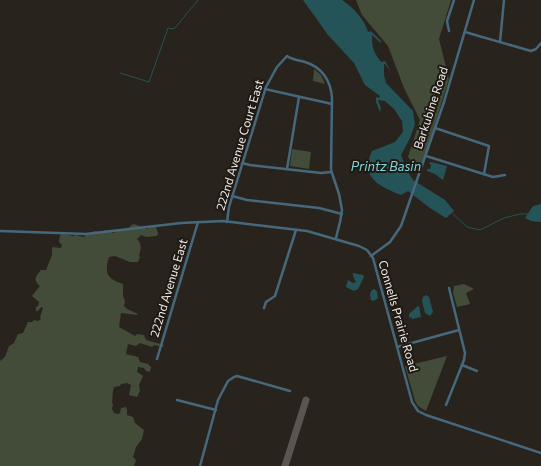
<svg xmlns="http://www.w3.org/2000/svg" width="541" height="466" viewBox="0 0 541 466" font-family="Commissioner,sans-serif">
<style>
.green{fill:#434c38}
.water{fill:#245457}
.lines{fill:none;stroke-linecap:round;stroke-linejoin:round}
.stream{stroke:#245457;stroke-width:1}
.taxiway{stroke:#5a5550;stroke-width:7}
.minor{stroke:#46687c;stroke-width:2.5}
.labels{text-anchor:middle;stroke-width:4;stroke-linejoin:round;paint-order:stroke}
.street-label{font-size:12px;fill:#efebe7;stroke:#1f1914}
.water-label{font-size:13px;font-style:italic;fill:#82d6da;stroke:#1f1914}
</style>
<rect width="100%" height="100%" fill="#29231d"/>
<!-- green -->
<g class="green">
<polygon points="356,0 451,0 439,39 449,79 420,172 408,157 420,120 404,88 388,46 362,15"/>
<polygon points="314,69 321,75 325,84 313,81"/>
<polygon points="292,149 311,152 309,169 290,166"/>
<path d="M 134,224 L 147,229 L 152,226 L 156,227 L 158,233 L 157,236 L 146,237 L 141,235 L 137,239 C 142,244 141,249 139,256 L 140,257 L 138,262 L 130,262 L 115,256 L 109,257 C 104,273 107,279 123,284 L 123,296 L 125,301 L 124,306 L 127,309 L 138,314 L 137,315 L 121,313 L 119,327 L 135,336 L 137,334 L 144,335 L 146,340 L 164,345 L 163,347 L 154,345 L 152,347 L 140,343 L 136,346 L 128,344 L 126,354 L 138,357 L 140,362 L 148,364 L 151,367 L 150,372 L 146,371 L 144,368 L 138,367 L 137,372 L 143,376 L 139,385 L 140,391 L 137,397 L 129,395 L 131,385 L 127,383 L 121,384 L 120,386 L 114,387 C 112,393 113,397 112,403 L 113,404 L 112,409 L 114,413 L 118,414 L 120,413 L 121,408 L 126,407 L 127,410 L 127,415 L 133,417 L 135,423 L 144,430 L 142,439 L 136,447 L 133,457 L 136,460 L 134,466 L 0,466 L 0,361 L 5,357 L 9,346 L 14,343 L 18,334 L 23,333 L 28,322 L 32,322 L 34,320 L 38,321 L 41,319 L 40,317 L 43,308 L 41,307 L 38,311 L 36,311 L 36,307 L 38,306 L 39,302 L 32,296 L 40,286 C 33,280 35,277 41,270 L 46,270 L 52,255 L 52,247 L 61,248 L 62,245 L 59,242 L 60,235 L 63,234 L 73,236 L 76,235 L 84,237 L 86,235 L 91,234 L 94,231 L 101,233 L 105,230 L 113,233 L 116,232 L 118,229 L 129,229 L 130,226 Z"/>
<polygon points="464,284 474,289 466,293 470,304 457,307 453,293 454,286"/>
<polygon points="447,356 426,411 418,406 415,401 405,366"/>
</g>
<!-- water -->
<g class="water">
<path d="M 303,0 L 342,0 C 353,7 365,20 368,32 L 371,31 L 381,41 L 381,43 L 372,35 C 372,48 373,51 381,62 L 385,61 L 391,72 L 385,64 L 384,64 L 384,75 L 386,83 L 413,111 L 415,124 L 410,138 L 401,155 L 406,169 L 413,180 L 445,200 L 454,211 L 446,218 L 430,208 L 408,191 L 401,195 C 381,187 359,178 372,151 L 395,142 L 403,132 L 402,121 L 394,109 L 385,101 L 378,100 L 381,108 L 380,112 L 376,102 L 376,97 L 379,98 L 380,96 L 365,85 L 354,63 L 328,35 Z"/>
<polygon points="431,162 447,166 443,180 435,174 427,171 427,169 430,169 431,165 429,163"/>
<polygon points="541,204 541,222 531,221 525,218 533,206"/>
<polygon points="353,273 363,275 364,277 358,289 354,291 346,287 348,280 353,283 356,282 353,276"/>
<polygon points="374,289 377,291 378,298 374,301 371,300 370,295 371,291"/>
<polygon points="426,295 429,297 433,312 430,316 425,313 422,301 423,297"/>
<polygon points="418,306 419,306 421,317 412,319 411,317 409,318 409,314"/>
</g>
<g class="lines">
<!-- stream -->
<g class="stream">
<polyline points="120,73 149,82 168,28 173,29 175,28 198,0"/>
<polyline points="451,212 467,227 480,230 504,218 520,214 529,214"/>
</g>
<!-- taxiway -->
<polyline class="taxiway" points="285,466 306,400"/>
<!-- minor -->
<g class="minor">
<polyline points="449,31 447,21 454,0"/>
<polyline points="465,32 531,51 536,49 541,43"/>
<polyline points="500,42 504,0"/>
<polyline points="265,89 332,104"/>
<polyline points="435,128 489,146 484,174"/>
<polyline points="426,156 493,177 505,175"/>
<polyline points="242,163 250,165 321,173 331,172"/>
<polyline points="287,169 299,97"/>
<polyline points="232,196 247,200 319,208 342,214"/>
<path d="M 227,222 L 229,207 L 266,87 L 277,67 L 287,56 C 292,60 299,60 305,62 C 322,67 331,81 332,98 L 331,170 L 339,194 L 342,210 L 340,222 L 336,238"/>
<polyline points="0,231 86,234 181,223 223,221 307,231 359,246 367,250 373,258 412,402 418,411 426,415 541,453"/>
<polyline points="371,256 390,242 401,226 444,102 474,0"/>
<polyline points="264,308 266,302 275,296 296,230"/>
<polyline points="397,347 459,330"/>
<polyline points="157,359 198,222"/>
<polyline points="462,365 477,371"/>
<polyline points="177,400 216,410"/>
<polyline points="446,405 464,360 465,353 449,288"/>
<polyline points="200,466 218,400 228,381 234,377 237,376 290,391"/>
</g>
</g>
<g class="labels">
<!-- street labels -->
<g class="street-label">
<text transform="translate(431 108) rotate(-72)" y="4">Barkubine Road</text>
<text transform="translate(240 145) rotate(-73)" y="4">222nd Avenue Court East</text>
<text transform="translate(169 288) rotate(-73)" y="4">222nd Avenue East</text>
<text transform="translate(398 316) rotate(74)" y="4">Connells Prairie Road</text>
</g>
<!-- water labels -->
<g class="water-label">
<text x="386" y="171">Printz Basin</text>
</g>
</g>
</svg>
